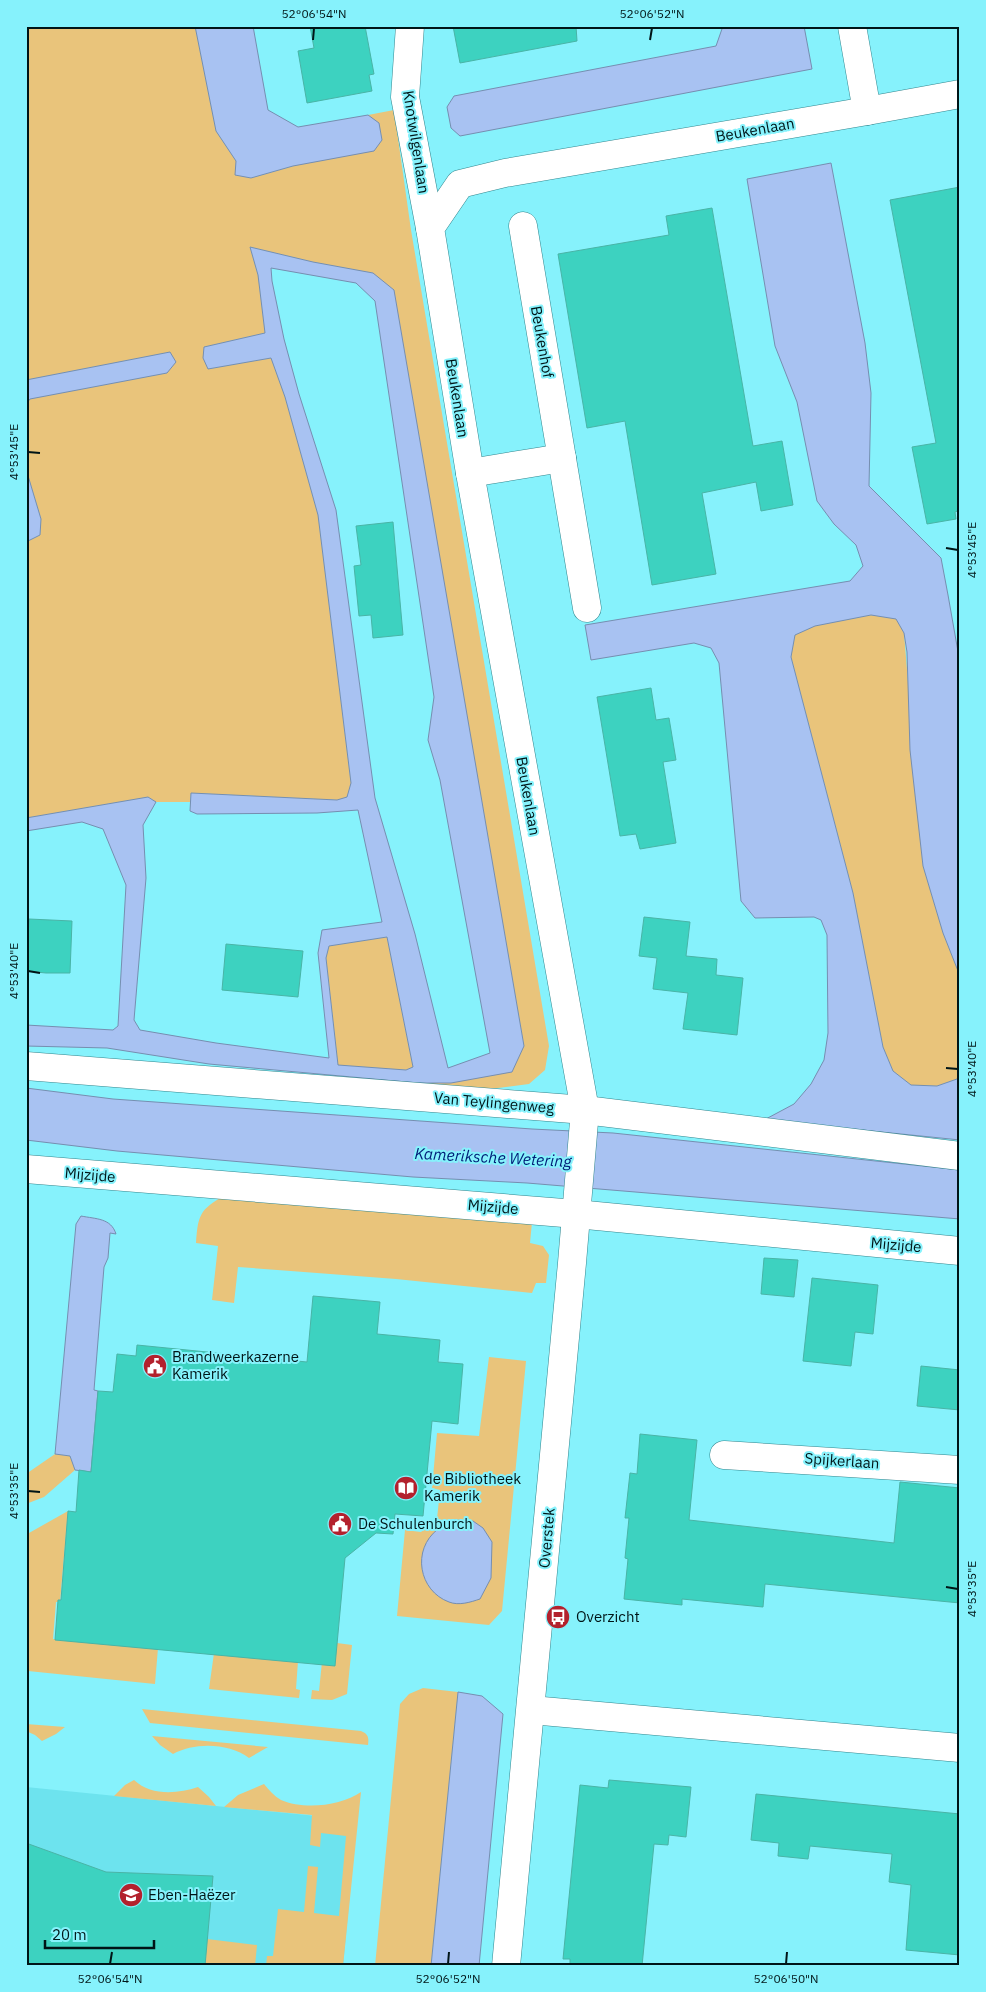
<svg xmlns="http://www.w3.org/2000/svg" width="986" height="1992" viewBox="0 0 986 1992" font-family="'IBM Plex Sans',sans-serif">
<style>
.built{fill:#6de3ee}
.green{fill:#e9c47b}
.water{fill:#a8c2f2;stroke:#768eb0;fill-rule:evenodd}
.building{fill:#3dd2c0;stroke:#49b4a6}
.lines{fill:none;stroke-linecap:round;stroke-linejoin:round}
.minor-casing{stroke:#32868e;stroke-width:29}
.minor{stroke:#fff;stroke-width:28}
.ticks{fill:none;stroke:#001517;stroke-width:2}
.labels{text-anchor:middle;stroke-width:4;stroke-linejoin:round;paint-order:stroke}
.street-label{font-size:15px;fill:#001517;stroke:#86f2fc}
.poi-label{font-size:15px;fill:#001517;stroke:#86f2fc;text-anchor:start}
.water-label{font-size:16px;font-style:italic;fill:#001d77;stroke:#86f2fc}
.neatline{fill:none;stroke:#001517;stroke-width:2}
.ticks-label{font-size:12px;text-anchor:middle;fill:#001517}
</style>
<rect width="100%" height="100%" fill="#86f2fc"/>
<!-- built -->
<polygon class="built" points="26,1787 357,1820 343,1966 26,1966"/>
<!-- green -->
<g class="green">
<polygon points="26,26 195,26 216,131 236,161 236,175 251,178 382,140 379,124 368,115 394,110 411,230 549,1046 545,1070 529,1084 466,1092 418,1083 451,1083 524,1046 462,691 373,273 313,262 250,247 258,275 265,333 204,347 208,369 271,358 285,397 318,515 351,783 347,798 337,800 191,793 190,802 156,802 148,797 26,818 26,542 40,535 41,519 26,469 26,404 29,399 167,373 170,352 26,380"/>
<polygon points="871,615 897,619 904,633 923,866 943,933 960,976 960,1075 957,1079 937,1086 911,1085 893,1071 883,1047 853,893 791,657 795,635 814,626"/>
<polygon points="387,937 413,1067 406,1070 338,1065 326,958 329,946"/>
<path d="M 220,1198 L 532,1222 L 530,1243 L 543,1246 L 549,1255 L 546,1283 L 536,1283 L 532,1293 L 396,1279 L 238,1267 L 234,1303 L 212,1300 L 218,1246 L 196,1243 C 198,1219 198,1211 220,1198 Z"/>
<polygon points="489,1357 526,1361 502,1611 489,1625 397,1616 405,1530 421,1532 437,1519 440,1490 432,1488 437,1433 479,1436"/>
<polygon points="55,1454 70,1456 75,1470 44,1497 26,1504 26,1474"/>
<polygon points="68,1511 60,1602 56,1602 53,1639 158,1648 155,1684 28,1671 26,1669 29,1618 26,1617 26,1561 29,1533"/>
<polygon points="337,1643 352,1645 347,1694 332,1700 311,1699 312,1690 319,1691 322,1662"/>
<polygon points="214,1653 298,1661 296,1689 300,1690 299,1698 209,1689"/>
<polygon points="423,1688 458,1692 431,1966 375,1966 400,1704 409,1694"/>
<path d="M 142,1709 L 361,1731 C 368,1734 369,1737 368,1745 L 150,1723 Z"/>
<polygon points="26,1724 65,1727 56,1734 42,1741 35,1735 26,1731"/>
<path d="M 152,1736 L 268,1747 L 249,1758 C 229,1743 195,1742 173,1754 L 160,1745 Z"/>
<path d="M 134,1780 C 151,1796 177,1794 198,1787 L 209,1797 L 216,1806 L 114,1796 L 125,1785 Z"/>
<path d="M 264,1784 C 269,1790 274,1796 281,1800 C 304,1810 341,1806 361,1792 L 343,1966 L 266,1966 L 267,1956 L 273,1956 L 278,1909 L 304,1912 L 308,1866 L 318,1867 L 314,1913 L 339,1916 L 346,1836 L 321,1833 L 320,1847 L 310,1845 L 312,1815 L 224,1807 L 238,1795 Z"/>
<polygon points="207,1939 257,1945 255,1966 205,1966"/>
</g>
<!-- water -->
<g class="water">
<polygon points="195,26 253,26 268,110 298,127 368,115 379,123 382,140 374,151 293,166 251,178 235,175 236,161 216,131"/>
<polygon points="723,26 804,26 812,69 460,136 451,128 447,107 454,96 716,46"/>
<polygon points="831,163 865,343 871,393 869,486 941,558 948,595 960,663 960,976 943,933 923,866 910,750 907,652 904,633 896,619 871,615 815,626 795,635 791,657 853,893 883,1047 893,1071 911,1085 937,1086 957,1079 960,1075 960,1140 764,1120 794,1104 811,1084 824,1060 828,1033 827,935 821,920 814,917 755,918 741,901 719,663 711,648 694,643 591,660 585,625 850,581 863,566 856,545 834,524 817,501 797,402 775,346 747,179"/>
<path d="M 250,247 L 313,262 L 373,273 L 394,290 L 524,1046 L 512,1072 L 451,1083 L 418,1083 L 209,1064 L 107,1048 L 26,1046 L 26,1025 L 113,1030 L 118,1026 L 126,885 L 103,829 L 82,822 L 26,831 L 26,818 L 148,797 L 156,802 L 143,825 L 146,878 L 134,1020 L 140,1030 L 216,1043 L 329,1058 L 318,953 L 322,930 L 382,922 L 358,810 L 317,813 L 197,814 L 190,811 L 191,793 L 337,800 L 347,797 L 351,783 L 318,515 L 285,397 L 271,358 L 208,369 L 203,358 L 204,347 L 265,333 L 258,275 ZM 271,268 L 356,283 L 375,301 L 434,697 L 428,740 L 440,780 L 490,1053 L 448,1068 L 415,934 L 375,798 L 336,510 L 299,394 L 284,339 L 272,281 ZM 387,937 L 413,1067 L 406,1070 L 338,1065 L 326,958 L 329,946 Z"/>
<polygon points="170,352 176,362 167,373 30,399 26,404 26,380"/>
<polygon points="26,469 41,519 40,535 26,542"/>
<polygon points="26,1088 113,1099 532,1129 613,1133 960,1170 960,1219 527,1183 413,1177 117,1151 26,1140"/>
<path d="M 81,1216 C 96,1219 111,1218 116,1234 L 110,1233 L 108,1258 L 104,1267 L 94,1390 L 98,1391 L 91,1472 L 75,1470 L 70,1456 L 55,1454 L 76,1224 Z"/>
<path d="M 455,1520 L 473,1521 L 483,1528 L 492,1542 L 491,1578 L 480,1599 C 471,1602 459,1606 449,1602 C 419,1591 411,1550 438,1529 C 443,1525 449,1523 455,1520 Z"/>
<polygon points="458,1692 482,1696 503,1714 479,1966 431,1966"/>
</g>
<!-- building -->
<g class="building">
<polygon points="310,26 365,26 374,74 369,75 372,91 307,103 298,51 314,48"/>
<polygon points="453,26 576,26 577,41 460,63"/>
<polygon points="960,187 960,510 955,512 956,519 927,524 912,447 936,443 890,200"/>
<polygon points="712,208 753,446 782,441 793,505 761,511 756,482 702,493 716,574 652,585 625,421 587,428 558,254 669,235 666,216"/>
<polygon points="393,522 403,635 373,638 371,615 359,616 354,566 361,565 356,526"/>
<polygon points="651,688 656,720 669,718 676,760 663,762 676,843 640,849 636,834 620,836 597,697"/>
<polygon points="644,917 690,922 686,956 717,959 716,975 743,978 737,1035 683,1029 688,993 653,989 657,958 639,956"/>
<polygon points="29,919 72,921 70,973 46,973 26,971"/>
<polygon points="226,944 303,951 298,997 222,990"/>
<polygon points="764,1258 798,1260 794,1297 761,1294"/>
<polygon points="812,1278 878,1285 873,1334 855,1332 851,1366 803,1361"/>
<polygon points="313,1296 380,1302 377,1334 440,1340 438,1362 463,1364 458,1424 432,1421 423,1516 395,1514 393,1534 376,1533 345,1558 335,1666 55,1640 58,1600 61,1600 68,1511 76,1512 79,1470 91,1472 98,1391 113,1392 117,1354 136,1356 137,1345 307,1362"/>
<polygon points="921,1366 960,1370 960,1410 917,1406"/>
<polygon points="640,1434 697,1440 689,1520 894,1543 900,1482 960,1488 960,1603 765,1584 763,1607 682,1599 682,1605 624,1599 628,1559 625,1558 629,1518 625,1518 630,1473 637,1474"/>
<polygon points="609,1780 691,1787 686,1837 669,1835 668,1845 654,1844 642,1966 570,1966 570,1959 563,1959 580,1785 608,1788"/>
<polygon points="756,1794 960,1814 960,1955 906,1950 911,1885 889,1882 892,1854 810,1846 808,1859 778,1856 779,1843 751,1840"/>
<polygon points="26,1843 106,1872 213,1876 205,1966 26,1966"/>
</g>
<g class="lines">
<!-- minor casing -->
<g class="minor-casing">
<g id="minor">
<polyline points="410,26 405,97 430,228"/>
<polyline points="867,111 960,94"/>
<polyline points="523,226 587,608"/>
<polyline points="470,473 562,458"/>
<polyline points="26,1066 585,1110 960,1156"/>
<polyline points="26,1169 576,1214 960,1251"/>
<polyline points="724,1455 960,1470"/>
<polyline points="531,1710 960,1748"/>
<polyline points="506,1966 572,1263 585,1110 470,473 430,228 460,184 505,173 867,111 852,26"/>
</g>
</g>
<!-- minor -->
<use href="#minor" class="minor"/>
</g>
<!-- ticks -->
<path class="ticks" d="M 313,40 L 314,28M 650,40 L 652,28M 28,452 L 40,453M 946,548 L 958,550M 28,971 L 40,973M 946,1068 L 958,1069M 28,1491 L 40,1492M 946,1587 L 958,1589M 110,1964 L 112,1952M 448,1964 L 449,1952M 786,1964 L 787,1952"/>
<!-- icons -->
<defs>
<g id="civic-disc" transform="scale(1.25)"><circle r="9.5" fill="#b3212d" stroke="#86f2fc"/><path d="M-.6-6.5H3V-4.5H.6V-3L4-1V1h2V6H-6V1h2V-1L-.6-3ZM-1.2 2.5V6h2.4V2.5Z" fill="#fff"/></g>
<g id="library-disc" transform="scale(1.25)"><circle r="9.5" fill="#b3212d" stroke="#86f2fc"/><path d="M-6-4Q-3-5.5-.7-3.5V5Q-3 3-6 4ZM6-4Q3-5.5 .7-3.5V5Q3 3 6 4Z" fill="#fff"/></g>
<g id="bus-disc" transform="scale(1.25)"><circle r="9.5" fill="#b3212d" stroke="#86f2fc"/><path d="M-5-6H5V4H4V6H2V4H-2V6H-4V4H-5ZM-3.5-4V0h7V-4ZM-3.5 1.2v1.5H-2V1.2ZM2 1.2v1.5H3.5V1.2Z" fill="#fff"/></g>
<g id="school-disc" transform="scale(1.25)"><circle r="9.5" fill="#b3212d" stroke="#86f2fc"/><path d="M0-5L7-2L0 1L-7-2ZM-4 1L0 2.5L4 1V4Q0 6-4 4Z" fill="#fff"/></g>
</defs>
<g fill-rule="evenodd">
<use href="#civic-disc" x="155" y="1366"/>
<use href="#library-disc" x="406" y="1488"/>
<use href="#civic-disc" x="340" y="1524"/>
<use href="#bus-disc" x="558" y="1617"/>
<use href="#school-disc" x="131" y="1895"/>
</g>
<g class="labels">
<!-- street labels -->
<g class="street-label">
<text transform="translate(755 130) rotate(-10)" y="5">Beukenlaan</text>
<text transform="translate(416 142) rotate(81)" y="5">Knotwilgenlaan</text>
<text transform="translate(542 342) rotate(80)" y="5">Beukenhof</text>
<text transform="translate(457 398) rotate(81)" y="5">Beukenlaan</text>
<text transform="translate(528 796) rotate(80)" y="5">Beukenlaan</text>
<text transform="translate(494 1103) rotate(5)" y="5">Van Teylingenweg</text>
<text transform="translate(90 1175) rotate(5)" y="5">Mijzijde</text>
<text transform="translate(493 1207) rotate(5)" y="5">Mijzijde</text>
<text transform="translate(896 1245) rotate(5)" y="5">Mijzijde</text>
<text transform="translate(842 1461) rotate(4)" y="5">Spijkerlaan</text>
<text transform="translate(547 1538) rotate(-85)" y="5">Overstek</text>
</g>
<!-- poi labels -->
<g class="poi-label">
<text x="172" y="1362">Brandweerkazerne<tspan x="172" dy="17">Kamerik</tspan></text>
<text x="424" y="1484">de Bibliotheek<tspan x="424" dy="17">Kamerik</tspan></text>
<text x="358" y="1529">De Schulenburch</text>
<text x="576" y="1622">Overzicht</text>
<text x="148" y="1900">Eben-Haëzer</text>
</g>
<!-- water labels -->
<g class="water-label">
<text transform="translate(493 1157) rotate(3)" y="6">Kameriksche Wetering</text>
</g>
</g>
<!-- border -->
<rect width="986" height="1992" fill="none" stroke="#86f2fc" stroke-width="55"/>
<!-- scale -->
<path d="M45 1940v8h109v-8" fill="none" stroke="#001517" stroke-width="2.5"/>
<text x="52" y="1940" font-size="15" fill="#001517" stroke="#86f2fc" stroke-width="4" paint-order="stroke">20 m</text>
<rect x="28" y="28" width="930" height="1936" class="neatline"/>
<g class="ticks-label">
<text x="314" y="18">52°06'54"N</text>
<text x="652" y="18">52°06'52"N</text>
<text transform="translate(14 452) rotate(-90)" y="4">4°53'45"E</text>
<text transform="translate(972 550) rotate(-90)" y="4">4°53'45"E</text>
<text transform="translate(14 971) rotate(-90)" y="4">4°53'40"E</text>
<text transform="translate(972 1069) rotate(-90)" y="4">4°53'40"E</text>
<text transform="translate(14 1491) rotate(-90)" y="4">4°53'35"E</text>
<text transform="translate(972 1589) rotate(-90)" y="4">4°53'35"E</text>
<text x="110" y="1983">52°06'54"N</text>
<text x="448" y="1983">52°06'52"N</text>
<text x="786" y="1983">52°06'50"N</text>
</g>
</svg>
